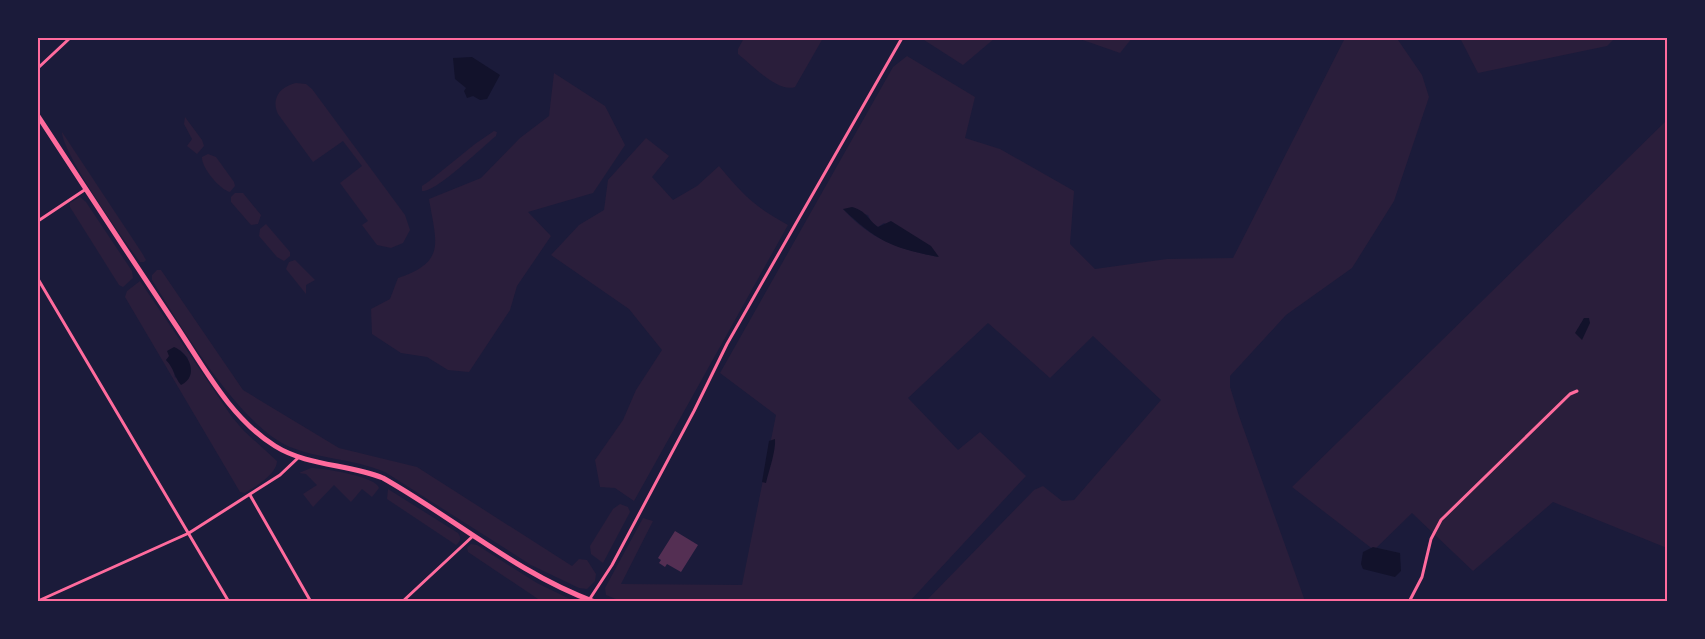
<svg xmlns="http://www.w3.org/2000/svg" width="1705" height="639" viewBox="0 0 1705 639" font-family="Inter,sans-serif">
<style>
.green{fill:#2a1e3b;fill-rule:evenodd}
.water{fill:#12122b}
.building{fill:#542f53}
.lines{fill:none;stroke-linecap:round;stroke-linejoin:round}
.minor{stroke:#ff6b9d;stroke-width:3}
.secondary{stroke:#ff6b9d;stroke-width:5}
.neatline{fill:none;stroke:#ff6b9d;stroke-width:2}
</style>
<rect width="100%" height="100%" fill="#1b1b3a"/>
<!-- green -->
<g class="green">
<path d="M 744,38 L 823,38 L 795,87 C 778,93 752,65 738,54 L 738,49 Z"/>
<polygon points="921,38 995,38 963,65"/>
<polygon points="1077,38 1132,38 1120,53"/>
<path d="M 1345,38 L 1394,38 L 1398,40 L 1422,75 L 1429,97 L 1394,201 L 1352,268 L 1286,315 L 1230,376 L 1230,387 L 1239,416 L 1305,601 L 926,601 L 1034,490 L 1043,486 L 1062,501 L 1074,500 L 1161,400 L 1093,336 L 1050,378 L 988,323 L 908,398 L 958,450 L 980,432 L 1026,476 L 910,601 L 623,602 L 606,595 L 605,588 L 643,518 L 653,521 L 621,584 L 742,585 L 776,415 L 720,373 L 893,67 L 907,56 L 975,97 L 965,138 L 1000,149 L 1074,191 L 1070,244 L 1095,269 L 1167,259 L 1233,258 ZM 843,209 L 868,215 L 871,222 L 878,227 L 884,223 L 938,257 C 899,249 871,240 843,209 Z"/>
<polygon points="1460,38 1615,38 1607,46 1478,73"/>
<path d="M 554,73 L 605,106 L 625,145 L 593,193 L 528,212 L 551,236 L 517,286 L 510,310 L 469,372 L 448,370 L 427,357 L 401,353 L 372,334 L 371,309 L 390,299 L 398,278 C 447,262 436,242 429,199 L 481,178 L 520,138 L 549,116 Z"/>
<path d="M 296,83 L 306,84 L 312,89 L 405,215 L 410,230 L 403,243 L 391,248 L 377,245 L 362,225 L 368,221 L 340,183 L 362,166 L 343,141 L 313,162 L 278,114 C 271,98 280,87 296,83 Z"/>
<polygon points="1667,109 1667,548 1553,502 1473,571 1412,513 1374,550 1292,487 1665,122"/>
<polygon points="185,117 202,140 204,146 197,154 187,146 192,139 184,124"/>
<path d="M 494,131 L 497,132 L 496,136 C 483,146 436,193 422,191 L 422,186 L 428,182 L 475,144 Z"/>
<path d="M 62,132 L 142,253 L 146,260 L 144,262 L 140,262 C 124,241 62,153 62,132 Z"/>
<path d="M 646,138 L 669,156 L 652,177 L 673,200 L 697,186 L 719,166 C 743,195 755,207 788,225 L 634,501 L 615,488 L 600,487 L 595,460 L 623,420 L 636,390 L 662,350 L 629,309 L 551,255 L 579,225 L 604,210 L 608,180 Z"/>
<path d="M 208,154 L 216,157 L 234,182 L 235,186 L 230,192 C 220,190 201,167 202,157 Z"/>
<polygon points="235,193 243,193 261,215 258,224 251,225 231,202 231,197"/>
<polygon points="80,197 86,202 132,271 133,278 123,287 119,285 70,207 70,203"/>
<polygon points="266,224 290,252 290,256 284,261 277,257 259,236 260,229"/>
<polygon points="295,260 315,280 306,285 306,294 286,269 289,262"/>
<path d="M 157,270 L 161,270 L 243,390 L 339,448 L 417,467 L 572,566 L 579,559 L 587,560 L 596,574 L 595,581 L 587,589 L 579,588 L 531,565 L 385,472 C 354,459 320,459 290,447 C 240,426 181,327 152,280 L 152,275 Z"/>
<path d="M 140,281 L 232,417 L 244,431 L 277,461 C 277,474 255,487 245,493 L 240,492 L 125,297 L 127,291 ZM 180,350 L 188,358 L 175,378 L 173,367 L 166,360 Z"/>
<path d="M 311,468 C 324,468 377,477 379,488 L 372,497 L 362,489 L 351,502 L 334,485 L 313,507 L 303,494 L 317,485 L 306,474 L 299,473 Z"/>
<path d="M 388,489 L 458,533 C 462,538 460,542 456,545 L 387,499 Z"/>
<polygon points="620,504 628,507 630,512 603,563 591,554 590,546 613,509"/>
<polygon points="471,544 477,545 537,583 574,601 541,601 468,552 467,548"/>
</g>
<!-- water -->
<g class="water">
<polygon points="472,57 500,75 487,99 480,100 473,96 467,98 464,91 466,88 455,79 453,58"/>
<path d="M 852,207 C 867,211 867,219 878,227 L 891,221 L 931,246 L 939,257 C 892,248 878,242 843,209 Z"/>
<polygon points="1584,318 1589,318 1590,323 1582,340 1575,333"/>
<path d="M 174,347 C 189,353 200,376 181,385 C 174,377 174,368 166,360 L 169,356 L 167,351 Z"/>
<path d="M 775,439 C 776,451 769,470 766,483 L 762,482 L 769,441 Z"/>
<polygon points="1373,547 1400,553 1401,571 1395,577 1363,569 1361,564 1363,552"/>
</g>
<!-- building -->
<polygon class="building" points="675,531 698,545 681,572 667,564 665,567 659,563 661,560 658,558"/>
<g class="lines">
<!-- minor -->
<g class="minor">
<polyline points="38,68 70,38"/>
<polyline points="38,221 86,189"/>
<polyline points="38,279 229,602"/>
<polyline points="250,495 311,602"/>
<polyline points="589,600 612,565 694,411 727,344 902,38"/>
<polyline points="38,601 189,533 280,475 299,457"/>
<polyline points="402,602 473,536"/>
<polyline points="1409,602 1422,577 1431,539 1441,520 1570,394 1577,391"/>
</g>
<!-- secondary -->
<path class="secondary" d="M 38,116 C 83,185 129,255 175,324 C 204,367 230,418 275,446 C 307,466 348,464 383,478 C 454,518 518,574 595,602"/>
</g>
<!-- border -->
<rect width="1705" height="639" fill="none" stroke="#1b1b3a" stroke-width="78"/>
<rect x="39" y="39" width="1627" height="561" class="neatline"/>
</svg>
